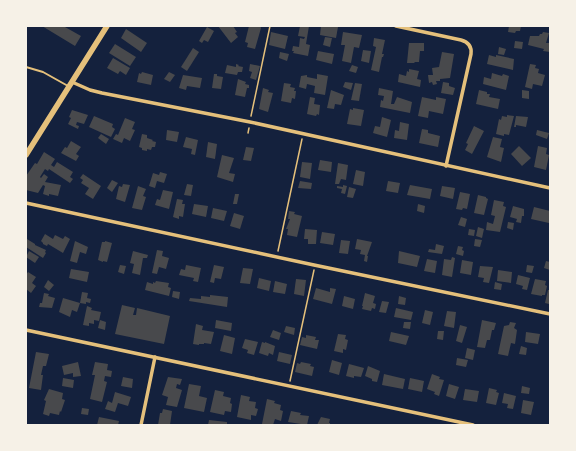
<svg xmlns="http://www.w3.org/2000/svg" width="576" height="451" viewBox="0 0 576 451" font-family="'Fira Sans',sans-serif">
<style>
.building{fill:#48494c}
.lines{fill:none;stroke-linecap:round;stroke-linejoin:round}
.path{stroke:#e5c07b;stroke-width:1.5}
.service{stroke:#e5c07b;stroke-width:2}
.minor{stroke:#e5c07b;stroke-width:3.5}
.primary{stroke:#e5c07b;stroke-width:5.5}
</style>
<rect width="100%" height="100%" fill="#14213d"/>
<!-- building -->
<g class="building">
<polygon points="42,26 66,26 65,27 81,36 75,46"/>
<polygon points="218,26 233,26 237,32 235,33 238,37 231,43"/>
<polygon points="249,26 260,26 261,28 255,49 247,47 248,43 245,42"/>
<polygon points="300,26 309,26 306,44 310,45 308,56 293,53 294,51 292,51 293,46 299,47 300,38 304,39 305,37 298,36"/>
<polygon points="321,26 338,27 336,38 320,35"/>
<polygon points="509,26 521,26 520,31 516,31 515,33 508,32"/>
<polygon points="207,27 214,31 208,42 204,40 202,43 199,41"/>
<polygon points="126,29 147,43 141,52 121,38"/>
<polygon points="271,32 288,36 285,49 269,45"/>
<polygon points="343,32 362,35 359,48 354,47 351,63 342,61 345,45 341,45"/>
<polygon points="543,32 549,33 546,43 550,43 550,52 543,51 544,49 528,45 530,36 539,36 540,34 542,34"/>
<polygon points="325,37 332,38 330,47 323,45"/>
<polygon points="374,38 385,40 382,54 384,54 383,57 382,57 379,72 371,70 376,47 373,46"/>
<polygon points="515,41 523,42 522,49 514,48"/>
<polygon points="409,43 424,43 424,51 420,51 419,62 415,62 414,63 407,63"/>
<polygon points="115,44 136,57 130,66 109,53"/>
<polygon points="499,47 506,49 504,55 498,54"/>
<polygon points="193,48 199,52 187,71 181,67"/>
<polygon points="363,50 371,51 369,63 361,61"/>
<polygon points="318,51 334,54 332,64 316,60"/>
<polygon points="280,52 289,54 287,61 279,58"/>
<polygon points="442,52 454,54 450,78 440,79 440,81 436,81 437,84 433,85 432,82 429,83 428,75 433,75 432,68 439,67"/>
<polygon points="489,55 496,57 496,55 514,59 513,70 487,64"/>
<polygon points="113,58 130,68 126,75 120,71 118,74 107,68"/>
<polygon points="236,64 239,65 238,66 243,67 242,72 238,72 237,75 225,73 227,65 236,67"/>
<polygon points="250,64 260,66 256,80 250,78 252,72 249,71"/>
<polygon points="530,64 536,65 535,68 539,69 538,73 545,75 542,86 533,84 532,89 525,87"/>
<polygon points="352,65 358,67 356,73 349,71"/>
<polygon points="409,69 419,71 417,79 421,80 420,87 398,82 399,74 406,76 407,71 409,72"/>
<polygon points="142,72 153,75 151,85 137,82 139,73 141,74"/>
<polygon points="169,72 175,75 170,82 164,79"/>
<polygon points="492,73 502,76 503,74 509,76 506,90 483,84 484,77 491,79"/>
<polygon points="214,74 217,74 217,76 223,77 221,89 212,88"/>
<polygon points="317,74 328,76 325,95 314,93 315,86 307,84 306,89 299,87 301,76 307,75 307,77 317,79"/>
<polygon points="183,75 202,78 200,88 187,86 186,90 179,88"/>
<polygon points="238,79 246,82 245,84 249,85 249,88 247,88 245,97 235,95"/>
<polygon points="345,82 353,83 351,90 343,87"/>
<polygon points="443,82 449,83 449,86 455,88 453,95 441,93"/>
<polygon points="284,83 291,84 290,87 295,88 294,91 296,91 295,99 292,98 291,103 281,101"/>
<polygon points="355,83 362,84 359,101 351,100"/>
<polygon points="263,88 269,90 268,92 273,93 268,112 259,109"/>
<polygon points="379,88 393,91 391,104 394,104 397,97 412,102 410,113 380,107 381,100 383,101 384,96 378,95"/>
<polygon points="331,90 344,95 341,105 335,104 334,109 327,108"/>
<polygon points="479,90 487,92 487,94 490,94 489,97 500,99 498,109 476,104"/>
<polygon points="522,90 529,91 529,99 522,98"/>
<polygon points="310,97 315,98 314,104 320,105 319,115 317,114 316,116 307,114"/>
<polygon points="422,97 436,100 436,97 446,99 443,114 429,111 428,118 418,116"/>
<polygon points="353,108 364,110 361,126 347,124 350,109 353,110"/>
<polygon points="72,110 88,115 84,124 77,122 76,125 79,126 78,129 68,124 71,118 69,117"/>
<polygon points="507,115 514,116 509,135 504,134 504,136 496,134 499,119 501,120 502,116 507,117"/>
<polygon points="94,116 113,124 112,127 115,129 111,137 89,127"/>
<polygon points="516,116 528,117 526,127 516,125 516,127 514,127"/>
<polygon points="382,117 391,120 387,137 373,133 375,126 380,127"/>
<polygon points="125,118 135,122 132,129 135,130 130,141 124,138 122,143 113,139 116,134 118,135"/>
<polygon points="400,122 409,124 407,140 394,138 395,130 399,131"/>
<polygon points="474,126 484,131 472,154 465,150 468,144 466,143"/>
<polygon points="422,129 428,130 428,133 440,136 438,147 419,143"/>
<polygon points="167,130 179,132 177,142 166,140"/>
<polygon points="537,130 549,133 547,139 536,135"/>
<polygon points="101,134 109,139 106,144 98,138"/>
<polygon points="142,134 147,135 147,138 153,140 152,141 156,142 155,147 152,147 151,150 147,149 147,151 142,150 142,148 139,147"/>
<polygon points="186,137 198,140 195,155 191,154 192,149 183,147"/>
<polygon points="493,137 502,139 500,147 504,148 501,162 487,157"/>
<polygon points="71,141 81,147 76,154 79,156 76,161 61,153 65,147 67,148"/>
<polygon points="208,142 217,144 215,159 206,157"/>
<polygon points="519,146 531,158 522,166 511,154"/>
<polygon points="538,146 547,148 546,154 549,155 546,170 534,167"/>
<polygon points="246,147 254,148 251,161 243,160"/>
<polygon points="44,152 55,159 51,165 54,167 57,162 73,172 70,177 73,179 70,183 49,169 48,171 45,169 40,177 41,178 44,174 48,177 45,182 61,185 58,196 49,194 49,196 43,194 45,186 43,185 38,193 26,190 26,176 35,163 37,164"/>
<polygon points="222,155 234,158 229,173 235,174 233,182 217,177"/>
<polygon points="320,160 332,162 331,172 318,170"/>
<polygon points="302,162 312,163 310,179 300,177"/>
<polygon points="338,163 348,165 346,180 341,179 339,184 335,184"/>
<polygon points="356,170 365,172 363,186 353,184"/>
<polygon points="160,172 167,174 164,183 157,181 155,188 149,186 153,173 159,175"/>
<polygon points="83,174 101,186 93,199 85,194 89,188 81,183 83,180 80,178"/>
<polygon points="112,180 118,183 112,192 107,188"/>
<polygon points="300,181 312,183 311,189 298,188"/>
<polygon points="388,181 400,183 398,193 386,191"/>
<polygon points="123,184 130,185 125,202 116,199 119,186 122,187"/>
<polygon points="187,184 193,185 191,196 184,195"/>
<polygon points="343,185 347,186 345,194 341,193 342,189 337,188 337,186 343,187"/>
<polygon points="410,185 432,189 430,199 407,195"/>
<polygon points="138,186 146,189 143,196 146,197 142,210 132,208"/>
<polygon points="442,186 455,188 453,199 440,196"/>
<polygon points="349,187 356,189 353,198 347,197"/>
<polygon points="163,190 173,192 169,209 155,205 157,199 160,200"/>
<polygon points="460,192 470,194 467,209 463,208 462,210 456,209"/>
<polygon points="235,194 239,194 237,204 233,204"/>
<polygon points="478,195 486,197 486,198 488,199 484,215 474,213"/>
<polygon points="177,199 183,200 182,204 185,204 183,217 179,216 179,219 173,217"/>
<polygon points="494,200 504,202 503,206 506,207 500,232 486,230 487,222 493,224 495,216 491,215"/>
<polygon points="194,204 208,206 206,217 192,214"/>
<polygon points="418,204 425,206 424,213 417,211"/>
<polygon points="513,206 524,209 524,216 522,216 521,223 516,222 517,219 510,217"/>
<polygon points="534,207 550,211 549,223 531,219"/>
<polygon points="213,208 227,211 224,221 211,218"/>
<polygon points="289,211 295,212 294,214 302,216 297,237 287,235 288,229 286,229 290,219 288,219"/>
<polygon points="234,213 244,216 240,229 230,226"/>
<polygon points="461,217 467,219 465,227 458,225"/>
<polygon points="508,222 514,223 513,230 507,228"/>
<polygon points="478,227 484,229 482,238 476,236"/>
<polygon points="305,229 317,230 316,244 308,244 308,239 304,239"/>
<polygon points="469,229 475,230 474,236 468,235"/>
<polygon points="322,232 335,234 333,245 320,243"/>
<polygon points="45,234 53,239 55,235 63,239 65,236 70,239 63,253 48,244 47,246 43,244 43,243 41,241"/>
<polygon points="27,239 35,244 35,245 46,250 45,252 46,253 43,258 26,247"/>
<polygon points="357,239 372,242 367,256 368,256 367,262 364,261 365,255 360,254 361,250 355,249"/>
<polygon points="475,239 482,240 480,247 474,246"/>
<polygon points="341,240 350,241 348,254 339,253"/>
<polygon points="75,241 88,247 86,254 80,252 77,263 70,261"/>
<polygon points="105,241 112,243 107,262 103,261 103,262 98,260 102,242 105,242"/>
<polygon points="436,244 444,246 442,254 428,252 429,249 435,250"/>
<polygon points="458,246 463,247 462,250 464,251 463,256 456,254"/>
<polygon points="157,250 163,251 162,256 169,258 166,269 159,267 157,274 152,273"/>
<polygon points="29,251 39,257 35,263 26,257"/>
<polygon points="133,251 148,255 147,258 143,258 140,275 132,273 134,264 130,263"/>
<polygon points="399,251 420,256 417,267 398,263"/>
<polygon points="452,257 455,258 452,277 442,275 444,259 451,260"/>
<polygon points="427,259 437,261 435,273 424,271"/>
<polygon points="462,260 473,262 471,275 460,273"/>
<polygon points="546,261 550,262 550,270 544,268"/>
<polygon points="120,265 126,266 124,274 118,272"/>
<polygon points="186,265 201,268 198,282 193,281 194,278 179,275 181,269 185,270"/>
<polygon points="214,265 224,267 221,279 215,278 214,283 210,282"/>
<polygon points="527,265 534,266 532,273 526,272"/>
<polygon points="480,266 493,267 489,283 483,282 484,278 478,277"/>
<polygon points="243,268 253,269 250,284 240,283"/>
<polygon points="71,269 89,272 87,282 69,278"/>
<polygon points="498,270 512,272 511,283 497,281"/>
<polygon points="28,272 36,277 32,283 36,286 31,293 26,289 26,275"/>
<polygon points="518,275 530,278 527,290 522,289 523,286 516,284"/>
<polygon points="259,278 271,281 269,291 257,288"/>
<polygon points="296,279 306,280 304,296 294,294"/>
<polygon points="535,279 546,281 545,285 547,286 545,295 542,295 542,296 531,294"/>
<polygon points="48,280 54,285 49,291 44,287"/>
<polygon points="156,281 169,283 168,287 171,288 169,296 145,290 147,282 153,284 153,282 155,283"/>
<polygon points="275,281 287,284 285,294 273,292"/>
<polygon points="495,282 502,284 501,290 494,289"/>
<polygon points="316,288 330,292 330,288 336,289 332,304 313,299"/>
<polygon points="548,290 550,290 550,303 549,304 545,303"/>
<polygon points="173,291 180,292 179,299 172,297"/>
<polygon points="82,292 88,293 87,298 91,299 90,303 86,302 86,304 80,303"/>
<polygon points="44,293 49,294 48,296 55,298 52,308 39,307 40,303 42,303"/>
<polygon points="365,293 375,296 373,303 376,304 375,309 372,308 371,311 362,309 363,306 362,306"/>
<polygon points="210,295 228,297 227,307 189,301 190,298 201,299 201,296 210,297"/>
<polygon points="344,296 355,299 353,309 342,306"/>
<polygon points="399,296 406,298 405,305 398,304"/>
<polygon points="63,298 80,303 77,312 72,310 70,317 59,312"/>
<polygon points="382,301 389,302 386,313 379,312"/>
<polygon points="122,305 135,308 133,315 136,315 137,308 170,316 164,344 115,334"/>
<polygon points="87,306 92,308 91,310 101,312 99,321 94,320 94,324 89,323 89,326 83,325"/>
<polygon points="396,308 413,312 411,320 394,317"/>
<polygon points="425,310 433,312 430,325 422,323"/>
<polygon points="447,311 456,312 454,328 444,326"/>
<polygon points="100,320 106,322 105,330 98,328"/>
<polygon points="216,320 232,323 231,331 215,328"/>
<polygon points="482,320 496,323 494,330 492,330 490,340 487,340 485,348 477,347"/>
<polygon points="404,322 411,322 410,329 403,328"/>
<polygon points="510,322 516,323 514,328 517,330 515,344 511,343 508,356 498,354 504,326 509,325"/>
<polygon points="196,324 203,326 202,330 214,332 211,344 204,343 204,344 199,344 199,345 193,344"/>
<polygon points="460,325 467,327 462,343 456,341"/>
<polygon points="286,326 295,328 294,335 284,332"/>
<polygon points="273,330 281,333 279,340 270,337"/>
<polygon points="438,331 444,331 443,340 437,339"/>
<polygon points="391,332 409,336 406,345 389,341"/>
<polygon points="526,332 540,334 538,344 525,342"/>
<polygon points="338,334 346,335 345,339 348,340 346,350 343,349 343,353 334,351"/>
<polygon points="224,335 235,338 232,354 220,351"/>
<polygon points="306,335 316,337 315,340 319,340 317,349 300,345 302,337 306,338"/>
<polygon points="245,339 258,342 254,355 247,353 248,350 242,348"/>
<polygon points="262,342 265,343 265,342 275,346 273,355 269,353 268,356 259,353"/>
<polygon points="521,346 527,348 526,355 519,354"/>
<polygon points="467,348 475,350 473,360 465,358"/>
<polygon points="36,352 49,354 46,366 43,366 41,375 43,375 41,390 29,388"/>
<polygon points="279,352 292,355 290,364 277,361"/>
<polygon points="457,358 468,360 466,367 456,365"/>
<polygon points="332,360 342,363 339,375 329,372"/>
<polygon points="78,362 81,376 73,377 73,373 64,375 62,366"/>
<polygon points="95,362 108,364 107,370 112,371 111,377 105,376 104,381 107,382 102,402 90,399 95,375 92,375"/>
<polygon points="301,362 311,364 310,366 314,367 312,376 295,372 297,363 300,364"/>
<polygon points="349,364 364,368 361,377 354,376 354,378 346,376"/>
<polygon points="368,366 380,371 377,382 372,381 372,379 365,376"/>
<polygon points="384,374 405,379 403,389 382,385"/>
<polygon points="432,374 440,377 439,379 444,380 439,396 434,394 435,392 427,389"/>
<polygon points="123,377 133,379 132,388 121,386"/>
<polygon points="168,377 182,379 180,385 177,384 176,388 182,390 177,407 166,405 168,397 162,395"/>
<polygon points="63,378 74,380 73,388 62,386"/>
<polygon points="410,378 424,381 422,392 408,389"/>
<polygon points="189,384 201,386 199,396 207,398 204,412 184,408"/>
<polygon points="449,384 459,387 455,399 446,396"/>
<polygon points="522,386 530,388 529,394 521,393"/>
<polygon points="489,388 497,390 496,392 499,393 496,405 486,403"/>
<polygon points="49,389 63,393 62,399 65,400 61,412 60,411 59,415 50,413 49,416 43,414 46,401 44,400"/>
<polygon points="465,389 479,391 477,402 463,400"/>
<polygon points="215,390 224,392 223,396 231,398 230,403 232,404 231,412 225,411 224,415 210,412"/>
<polygon points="115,392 131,397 128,406 118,403 115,412 105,409 108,401 112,403"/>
<polygon points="504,393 516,396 513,409 507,408 508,404 502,403"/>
<polygon points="241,395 250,397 249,401 256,402 255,408 258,409 256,416 251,415 251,420 237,417"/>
<polygon points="267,399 275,401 274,403 281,405 280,410 283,411 281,421 275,419 273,425 262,424"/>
<polygon points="523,400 534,402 531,415 521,413"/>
<polygon points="82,408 89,409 88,415 81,414"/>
<polygon points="163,409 172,411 170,425 158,425 160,413 162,413"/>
<polygon points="291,411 301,413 300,415 309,416 307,425 288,422"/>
<polygon points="99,417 119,421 118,425 97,425"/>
<polygon points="321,417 330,419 329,423 330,423 330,425 317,425"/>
<polygon points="209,420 227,422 227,425 208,425"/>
</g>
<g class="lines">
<!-- path -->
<g class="path">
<polyline points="251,116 270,26"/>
<polyline points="248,133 249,128"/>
<polyline points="278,251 302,139"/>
<polyline points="290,381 314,270"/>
</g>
<!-- service -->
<polyline class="service" points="26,67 43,72 68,86"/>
<!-- minor -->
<g class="minor">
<path d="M 396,26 L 461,40 C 468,42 472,46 471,54 L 446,166"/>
<polyline points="72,82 90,90 102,93 250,122 550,188"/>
<polyline points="26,203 314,265 550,314"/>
<polyline points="26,330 473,425"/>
<polyline points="141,425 155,357"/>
</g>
<!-- primary -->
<polyline class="primary" points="26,155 107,26"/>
</g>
<!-- border -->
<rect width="576" height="451" fill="none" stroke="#f6f1e7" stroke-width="54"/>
</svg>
